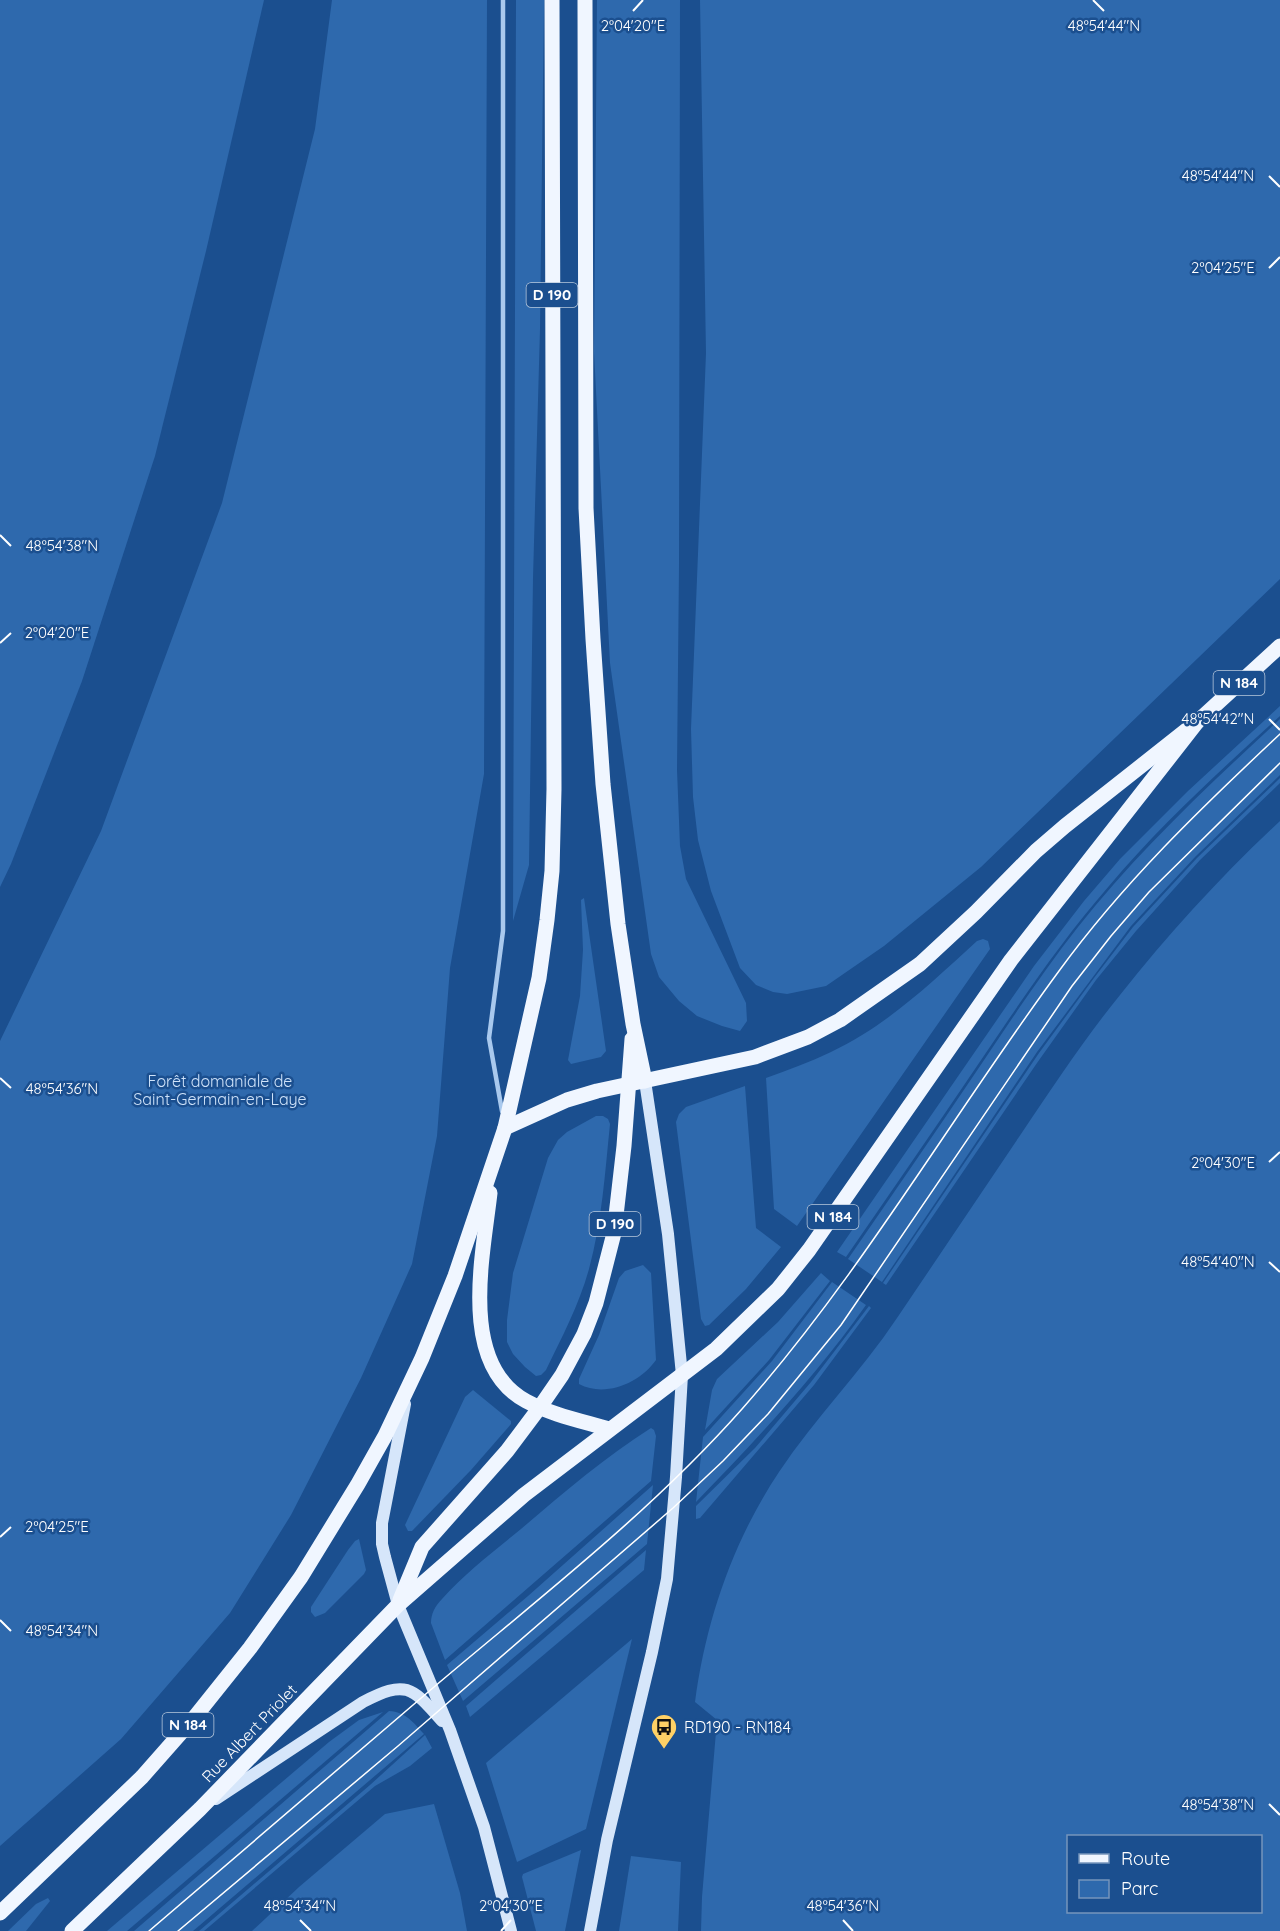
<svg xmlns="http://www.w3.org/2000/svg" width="1280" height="1931" viewBox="0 0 1280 1931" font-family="Quicksand,sans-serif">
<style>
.green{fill:#2e69ad;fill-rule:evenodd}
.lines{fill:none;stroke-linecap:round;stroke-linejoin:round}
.service{stroke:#a9c9ee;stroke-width:4.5}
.secondary{stroke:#d6e6fa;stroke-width:12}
.primary{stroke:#f0f6ff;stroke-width:15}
.tram{stroke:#fff;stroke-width:1.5}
.ticks{fill:none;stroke:#fff;stroke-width:2}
.labels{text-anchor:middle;stroke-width:5;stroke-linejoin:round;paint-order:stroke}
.shield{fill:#1b4f8f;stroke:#bbcadd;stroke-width:1.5}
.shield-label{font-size:15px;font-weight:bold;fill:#fff}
.park-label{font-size:16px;fill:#cfe3fa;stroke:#1b4f8f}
.poi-label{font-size:16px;fill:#fff;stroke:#1b4f8f;text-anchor:start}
.street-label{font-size:16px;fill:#fff;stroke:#1b4f8f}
.ticks-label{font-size:15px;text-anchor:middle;fill:#fff;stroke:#1b4f8f;stroke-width:5;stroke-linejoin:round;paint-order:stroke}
</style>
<rect width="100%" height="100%" fill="#1b4f8f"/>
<!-- green -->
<g class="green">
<polygon points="0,0 264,0 206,251 155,456 82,681 11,864 0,887"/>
<polygon points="332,0 487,0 484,774 450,968 437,1136 412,1264 361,1378 291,1515 230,1613 121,1739 0,1846 0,1041 101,831 222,503 315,129"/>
<polygon points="516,0 544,0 540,329 533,578 529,865 513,921"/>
<polygon points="597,0 680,0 679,566 677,770 680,846 686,879 746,1003 747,1021 740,1031 722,1026 697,1016 679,1001 659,977 651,954 610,663 594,352"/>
<polygon points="700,0 1280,0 1280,579 981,867 884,946 826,986 787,994 773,992 756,985 740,968 711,891 698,840 693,797 691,729 706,353"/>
<path d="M 1280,706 L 1280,716 C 1221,770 1161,824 1109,886 C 1060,942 1019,1004 977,1066 C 934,1130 890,1193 846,1257 L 837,1252 L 1034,966 L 1084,901 L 1120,859 L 1188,791 Z"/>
<path d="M 1280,719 L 1280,775 L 1196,856 L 1131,926 L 1037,1052 L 882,1282 L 848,1259 C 891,1197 934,1134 976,1072 C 1009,1023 1041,974 1078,927 C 1138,851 1209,785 1280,719 Z"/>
<polygon points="1280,778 1280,783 1200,860 1136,931 1096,980 1037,1063 886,1285 883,1283 1039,1053 1094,978 1133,927 1197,858"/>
<path d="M 1280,821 L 1280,1931 L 701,1931 L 702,1897 L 717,1720 L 695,1702 C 706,1620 733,1541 779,1472 C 815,1418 861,1372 897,1318 C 939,1256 981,1193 1023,1131 C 1054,1085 1085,1038 1120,995 C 1169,933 1222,875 1280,821 ZM 1260,1836 L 1260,1912 L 1068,1912 L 1068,1836 Z"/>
<polygon points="584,898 606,1051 601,1057 571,1064 568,1060 580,996 583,950 581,900"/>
<path d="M 983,939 L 988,941 L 990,949 L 797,1226 L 774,1209 L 766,1078 C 788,1070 810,1062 831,1052 C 888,1025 932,982 977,941 Z"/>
<polygon points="745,1086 756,1228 781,1247 746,1289 709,1325 705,1326 701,1319 676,1122 679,1114 686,1107"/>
<path d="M 596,1116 L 603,1116 L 608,1119 L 610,1124 C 605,1173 602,1221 589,1269 C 579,1305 562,1337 546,1370 L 541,1375 L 536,1376 L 525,1367 L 513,1354 L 507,1342 L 507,1320 L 513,1273 L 548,1158 L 558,1140 L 567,1132 Z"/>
<path d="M 643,1265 L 651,1273 L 656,1360 C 640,1383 605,1398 579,1384 L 579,1379 L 599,1335 L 619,1278 L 625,1271 Z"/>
<polygon points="821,1273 830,1281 769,1360 705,1430 712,1390 717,1379 778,1322"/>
<path d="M 832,1282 L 866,1305 C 816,1376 757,1439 696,1502 L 703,1437 L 772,1361 Z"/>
<polygon points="869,1306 871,1308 814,1385 700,1518 696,1519 696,1506 755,1448 811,1382"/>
<polygon points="473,1390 511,1421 511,1424 471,1470 412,1531 408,1531 405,1525 465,1397"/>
<path d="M 651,1428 L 654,1430 L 656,1436 L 651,1481 L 445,1660 L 431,1623 C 431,1614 435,1606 442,1599 C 465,1573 494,1551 521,1529 C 562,1494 605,1457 651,1428 Z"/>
<polygon points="653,1485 647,1544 463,1701 447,1665 528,1596"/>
<polygon points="359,1539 366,1570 364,1574 325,1613 315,1617 311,1612 311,1607 348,1550 355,1541"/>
<polygon points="646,1550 644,1570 470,1717 466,1706"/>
<polygon points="632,1639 586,1829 517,1862 486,1763"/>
<path d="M 389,1711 C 406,1712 414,1723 424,1734 L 193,1931 L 134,1931 Z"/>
<polygon points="383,1712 127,1931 107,1931 329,1742 359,1720"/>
<polygon points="425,1735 432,1748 410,1766 375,1786 204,1931 199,1931 370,1785"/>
<polygon points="434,1804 460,1893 467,1931 252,1931 299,1887 385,1814"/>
<polygon points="581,1850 565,1931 536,1931 522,1877 523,1874"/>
<polygon points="631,1856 681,1862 678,1931 619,1931"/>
<polygon points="48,1898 50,1901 26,1931 8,1931 36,1904"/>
</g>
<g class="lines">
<!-- service -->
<polyline class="service" points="502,1111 489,1038 503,931 503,0"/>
<!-- secondary -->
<g class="secondary">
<polyline points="405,1404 382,1523 382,1544 385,1557 398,1605 450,1730 484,1827 511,1931"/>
<path d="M 216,1799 L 363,1702 C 406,1680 411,1686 442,1721"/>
<polyline points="590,1931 607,1840 652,1652 667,1579 676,1477 682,1375 668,1234 645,1081"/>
</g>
<!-- primary -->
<g class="primary">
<polyline points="585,0 586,508 593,639 603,784 618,924 633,1024 645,1081"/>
<polyline points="505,1128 567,1100 597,1091 755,1057 808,1037 840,1020 920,964 976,912 1036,851 1065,826 1198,721 1280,646"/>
<path d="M 490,1193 C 483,1256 458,1364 526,1401 C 552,1415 582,1421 609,1429"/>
<polyline points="400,1600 422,1547 507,1451 540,1407 562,1375 584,1334 596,1303 614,1233 624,1146 632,1039"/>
<polyline points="0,1913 142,1777 194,1718 250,1648 301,1577 358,1484 385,1436 422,1358 455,1276 505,1128 539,978 547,920 552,871 554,789 552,0"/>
<polyline points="72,1931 200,1809 398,1605 524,1495 716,1349 778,1289 809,1250 1011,960 1198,721"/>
</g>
<!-- tram -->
<g class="tram">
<path d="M 149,1931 C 244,1849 339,1768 434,1687 C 539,1598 650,1513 742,1409 C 862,1273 952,1116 1059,971 C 1123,883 1201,808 1280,734"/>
<polyline points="178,1931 398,1746 673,1508 723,1461 768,1414 841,1325 1072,986 1111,936 1149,892 1280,763"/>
</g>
</g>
<!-- ticks -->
<path class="ticks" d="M 1093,0 L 1104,11M 633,11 L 643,0M 1269,176 L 1280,187M 1269,268 L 1280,257M 0,535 L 11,546M 0,643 L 11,633M 1269,719 L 1280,730M 0,1078 L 11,1088M 1269,1162 L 1280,1152M 1269,1262 L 1280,1272M 0,1537 L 11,1527M 0,1620 L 11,1631M 1269,1804 L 1280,1815M 300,1920 L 311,1931M 843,1920 L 853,1931M 501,1931 L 511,1920"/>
<!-- icons -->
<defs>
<g id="bus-pin" transform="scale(1.35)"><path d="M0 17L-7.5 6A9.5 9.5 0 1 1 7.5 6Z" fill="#ffd166" stroke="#1b4f8f"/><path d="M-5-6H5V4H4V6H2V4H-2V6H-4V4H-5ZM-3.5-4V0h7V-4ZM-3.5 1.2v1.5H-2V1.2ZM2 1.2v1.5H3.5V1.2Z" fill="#111"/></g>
</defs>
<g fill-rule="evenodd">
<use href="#bus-pin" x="664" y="1727"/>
</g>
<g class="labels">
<!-- shield labels -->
<g class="shield">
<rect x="526.5" y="283" width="51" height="24" rx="4.5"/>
<rect x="1213.5" y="671" width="51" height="24" rx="4.5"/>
<rect x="807.5" y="1205" width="51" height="24" rx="4.5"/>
<rect x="589.5" y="1212" width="51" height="24" rx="4.5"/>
<rect x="162.5" y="1713" width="51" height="24" rx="4.5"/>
</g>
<g class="shield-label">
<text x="552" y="300">D 190</text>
<text x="1239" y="688">N 184</text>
<text x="833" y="1222">N 184</text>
<text x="615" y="1229">D 190</text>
<text x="188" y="1730">N 184</text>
</g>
<!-- park labels -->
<g class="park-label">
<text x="220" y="1087">Forêt domaniale de<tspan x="220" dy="18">Saint-Germain-en-Laye</tspan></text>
</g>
<!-- poi labels -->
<g class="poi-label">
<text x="684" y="1733">RD190 - RN184</text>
</g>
<!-- street labels -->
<g class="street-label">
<text transform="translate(249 1733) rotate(-46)" y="6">Rue Albert Priolet</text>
</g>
</g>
<g class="ticks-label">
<text x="633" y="31">2°04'20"E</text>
<text x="1104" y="31">48°54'44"N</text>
<text x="1218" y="181">48°54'44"N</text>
<text x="1223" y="273">2°04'25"E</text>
<text x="62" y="551">48°54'38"N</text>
<text x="57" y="638">2°04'20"E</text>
<text x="1218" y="724">48°54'42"N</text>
<text x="62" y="1094">48°54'36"N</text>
<text x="1223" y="1168">2°04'30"E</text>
<text x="1218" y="1267">48°54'40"N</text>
<text x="57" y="1532">2°04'25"E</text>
<text x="62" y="1636">48°54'34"N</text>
<text x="1218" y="1810">48°54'38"N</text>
<text x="300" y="1911">48°54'34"N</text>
<text x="511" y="1911">2°04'30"E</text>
<text x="843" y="1911">48°54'36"N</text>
</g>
<!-- legend -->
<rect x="1067" y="1835" width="195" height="78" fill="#1b4f8f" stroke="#7695bc" stroke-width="1.5"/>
<rect x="1079" y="1854" width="30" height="9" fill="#f0f6ff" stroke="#7695bc" stroke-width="1.5"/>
<text x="1121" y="1865" font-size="18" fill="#ffffff">Route</text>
<rect x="1079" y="1880" width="30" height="18" fill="#2e69ad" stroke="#7695bc" stroke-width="1.5"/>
<text x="1121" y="1895" font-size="18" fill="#ffffff">Parc</text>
</svg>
